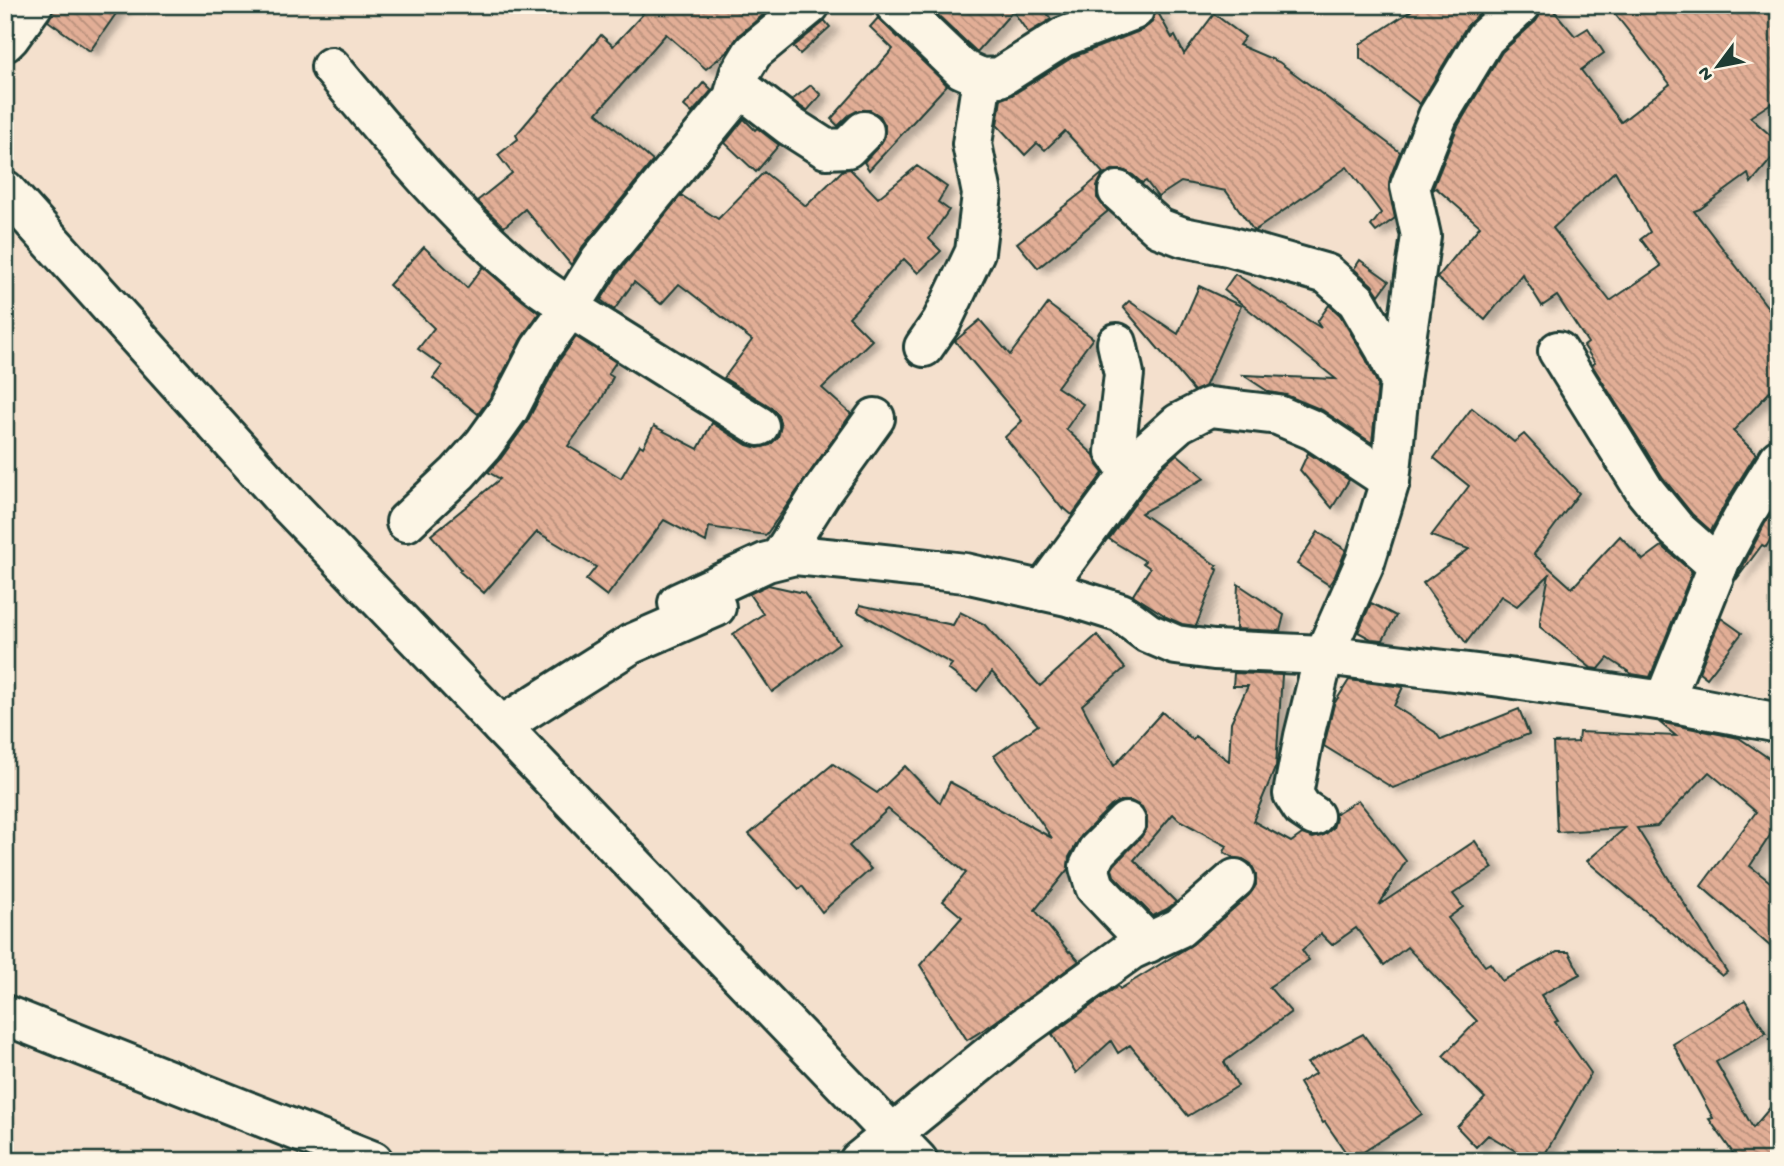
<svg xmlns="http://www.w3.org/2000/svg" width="1784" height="1166" viewBox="0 0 1784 1166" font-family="'Gochi Hand',sans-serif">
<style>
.building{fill:url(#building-back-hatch);stroke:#1f3d34;stroke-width:2;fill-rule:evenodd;filter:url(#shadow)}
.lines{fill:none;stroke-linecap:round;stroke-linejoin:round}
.minor-casing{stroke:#1f3d34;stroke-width:44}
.minor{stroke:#fcf5e5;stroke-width:38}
</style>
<defs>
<pattern id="building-back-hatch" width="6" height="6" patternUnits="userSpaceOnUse" patternTransform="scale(1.75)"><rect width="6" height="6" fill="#e2ae96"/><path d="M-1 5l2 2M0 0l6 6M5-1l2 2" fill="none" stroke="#b78f7b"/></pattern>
<filter id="shadow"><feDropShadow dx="8" dy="4.5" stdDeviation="3.5" flood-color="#0004"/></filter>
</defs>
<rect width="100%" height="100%" fill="#f4e0cd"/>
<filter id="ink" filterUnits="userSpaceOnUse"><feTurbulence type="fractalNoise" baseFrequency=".0143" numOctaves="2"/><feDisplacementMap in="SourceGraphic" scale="14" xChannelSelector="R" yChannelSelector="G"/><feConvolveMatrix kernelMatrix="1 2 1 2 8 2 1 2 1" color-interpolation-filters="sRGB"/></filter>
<g filter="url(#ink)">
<!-- building -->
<g class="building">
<polygon points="55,5 122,5 90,51 48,21"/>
<polygon points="633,5 775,5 739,35 728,51 706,69 666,34 597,113 653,161 583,246 571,265 525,209 504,227 477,201 512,173 498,155 518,139 516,135 601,35 613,46 643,14"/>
<polygon points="927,5 1041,5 1051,19 1028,33 1013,11 977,52"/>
<polygon points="1420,5 1488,5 1466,27 1420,104 1360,58 1360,44"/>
<path d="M 1542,5 L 1549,5 L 1575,36 L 1588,28 L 1604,53 L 1581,70 L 1621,122 L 1670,84 L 1608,5 L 1770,5 L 1779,17 L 1779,98 L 1750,117 L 1779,143 L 1779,150 L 1751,183 L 1748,174 L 1700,209 L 1694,211 L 1779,322 L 1779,382 L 1733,431 L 1756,454 L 1726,502 L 1711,531 L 1692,514 L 1663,478 L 1592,365 L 1595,363 L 1584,346 L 1588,343 L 1557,296 L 1542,306 L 1522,274 L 1485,320 L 1437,278 L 1480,226 L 1436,188 L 1433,190 L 1433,188 L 1458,126 L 1502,52 L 1536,21 L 1542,12 ZM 1615,171 L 1650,232 L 1641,239 L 1661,266 L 1610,301 L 1553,228 Z"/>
<polygon points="1155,7 1172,38 1175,36 1184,54 1214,14 1245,37 1239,45 1279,62 1400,152 1390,178 1389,190 1395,218 1376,232 1371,226 1381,213 1347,167 1254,231 1226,191 1181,182 1158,197 1146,181 1142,183 1133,175 1123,170 1112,170 1102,176 1097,187 1097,198 1108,211 1038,268 1017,243 1085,190 1084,189 1103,173 1065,131 1045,150 1037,143 1025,155 997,125 1001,99 1012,95 1073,57 1142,30 1151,23 1155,14"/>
<polygon points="878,18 947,85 869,170 864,162 879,146 885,136 885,125 880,116 870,110 859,110 849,115 838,126 831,119 893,49 870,27"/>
<polygon points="825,21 830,27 800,54 793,47"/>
<polygon points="704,82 712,90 692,113 684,106"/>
<polygon points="811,85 821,95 807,111 792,100"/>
<polygon points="744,119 755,130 757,128 779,145 756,172 725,143"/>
<polygon points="917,166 947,187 938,202 949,210 929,239 941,251 918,273 904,259 849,317 872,340 822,388 851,414 766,535 709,527 706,542 664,520 607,596 586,580 596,567 537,532 484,593 459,571 461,570 431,535 500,479 488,472 501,458 527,422 559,361 576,337 616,362 608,374 613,377 600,402 568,446 621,478 640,445 643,447 654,426 698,449 712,423 747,445 758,448 770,445 778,437 781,426 778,415 771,407 724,378 752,340 679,284 661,304 634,282 614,310 601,300 618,273 681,195 718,219 764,172 806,206 843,170 850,169 878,198"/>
<polygon points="424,247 467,288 483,267 522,300 539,313 521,339 490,398 478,414 433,378 442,366 418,349 434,328 389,285"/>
<polygon points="1360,260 1389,281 1379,295 1372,285 1354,269"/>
<polygon points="1235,274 1321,328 1317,322 1329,305 1340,315 1366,359 1378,385 1372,443 1322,410 1286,395 1269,392 1243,375 1336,379 1224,290"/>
<polygon points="1199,286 1241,306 1205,387 1194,391 1123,307 1129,301 1178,334"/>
<polygon points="1048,304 1093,338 1057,387 1083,404 1066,429 1095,456 1097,465 1103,473 1072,515 1064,508 1063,510 1005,437 1022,421 955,341 980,320 1010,355"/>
<polygon points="1472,408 1514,442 1524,434 1579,493 1534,554 1572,588 1620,536 1643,560 1662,546 1692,572 1650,677 1632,674 1608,658 1599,669 1591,668 1540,627 1540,620 1549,575 1517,606 1501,596 1466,643 1423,583 1469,549 1431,536 1469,486 1434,458"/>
<polygon points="1308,453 1349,480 1332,508 1300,470"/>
<polygon points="1177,454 1205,478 1141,513 1217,566 1215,568 1218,570 1196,626 1182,624 1164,616 1164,615 1133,595 1150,568 1143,563 1145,561 1109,539 1160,469"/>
<polygon points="1779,501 1779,525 1766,547 1762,545 1736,580 1764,525"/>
<polygon points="1318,532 1346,550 1335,576 1329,585 1297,564"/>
<polygon points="1238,584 1284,615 1280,631 1236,629"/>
<polygon points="768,585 804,593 839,643 772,692 733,634 763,614 749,594"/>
<polygon points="1371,603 1396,616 1383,640 1371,639 1358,632"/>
<polygon points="860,605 953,625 960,612 984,624 1040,686 1097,635 1125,668 1082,705 1114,766 1162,712 1193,740 1195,736 1229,761 1231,722 1248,686 1233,686 1234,673 1282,675 1276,766 1253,821 1291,842 1302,834 1313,838 1324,835 1333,828 1336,818 1335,814 1358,800 1406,861 1379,905 1475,841 1493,868 1453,894 1463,907 1448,918 1485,966 1490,963 1502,981 1557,952 1569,952 1580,974 1541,995 1558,1021 1555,1022 1591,1073 1541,1161 1533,1161 1488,1135 1476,1147 1457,1127 1485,1098 1443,1056 1477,1021 1407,947 1384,965 1356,928 1332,945 1321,934 1302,950 1309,960 1269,987 1291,1012 1224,1062 1238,1086 1188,1116 1130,1045 1118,1053 1111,1041 1076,1073 1052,1034 1118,986 1120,989 1193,944 1249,895 1256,885 1256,874 1251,864 1243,859 1234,858 1224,852 1227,846 1179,820 1173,814 1134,860 1176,902 1167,909 1153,916 1114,876 1112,869 1115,864 1141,837 1147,828 1147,817 1142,807 1131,801 1120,801 1111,806 1081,836 1069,857 1068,869 1035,910 1069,952 1070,951 1079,961 991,1025 967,1040 920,965 962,917 943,901 966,873 888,809 849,846 871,869 822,912 802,886 799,889 749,834 833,764 877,793 905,766 940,803 950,782 1052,838 994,756 1038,725 992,672 977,691 948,669 952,664 858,612"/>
<polygon points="1721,618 1742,633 1707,678 1699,672"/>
<polygon points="1349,680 1403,687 1394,706 1435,732 1441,740 1519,709 1529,734 1393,788 1324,746 1334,704"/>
<polygon points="1659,722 1739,738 1779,765 1779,831 1775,828 1750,866 1779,889 1779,954 1701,886 1756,812 1709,772 1657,826 1637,828 1727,972 1722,976 1587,861 1625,828 1557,832 1553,743 1578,742 1579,732 1676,736"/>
<polygon points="1745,1000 1766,1033 1716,1062 1753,1128 1779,1097 1779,1161 1726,1161 1733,1153 1709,1119 1713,1118 1673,1044"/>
<polygon points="1363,1034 1422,1114 1351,1160 1325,1122 1323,1123 1299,1083 1316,1073 1307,1063"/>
</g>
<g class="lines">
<!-- minor casing -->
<g class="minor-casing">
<g id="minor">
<polyline points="895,5 962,69 982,78 1000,77 1063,37 1134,10"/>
<polyline points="5,42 10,37 33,5"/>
<path d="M 331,67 C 394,143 458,221 535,283 C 546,292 559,299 570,308 L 540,349 L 509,409 L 483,445 L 458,473 L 406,522"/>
<polyline points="737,85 790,126 826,149 847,148 864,131"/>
<polyline points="5,190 286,502 918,1161"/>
<polyline points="1118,191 1159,228 1183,237 1228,246 1327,274 1357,301 1385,349 1400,381 1390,481 1365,562 1324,655 1304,736 1293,794 1302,808 1314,816"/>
<polyline points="1117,343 1124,374 1115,452 1130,473"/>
<polyline points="924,347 942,321 975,252 982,194 972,144 982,78"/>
<polyline points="1558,351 1645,491 1676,529 1718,566"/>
<polyline points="1400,381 1421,236 1410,186 1438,116 1485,38 1521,5"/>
<polyline points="759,426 570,308 600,260 733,98 739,75 753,52 810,5"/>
<polyline points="780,558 821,493 875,418"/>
<polyline points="1043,591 1144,454 1179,423 1210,407 1278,415 1313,430 1390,481"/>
<polyline points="678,603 767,562 795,555 856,561 965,573 1067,596 1121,613 1148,633 1176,645 1214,650 1324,655 1501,677 1664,701 1779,723"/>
<polyline points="1664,701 1720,561 1745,514 1779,459"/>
<polyline points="501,726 631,644 716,607"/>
<polyline points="1126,822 1097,851 1089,867 1095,887 1148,943"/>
<polyline points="5,1015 373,1161"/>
<polyline points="859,1161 1024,1027 1131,950 1179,928 1235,879"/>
</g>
</g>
<!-- minor -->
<use href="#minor" class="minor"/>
</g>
</g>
<!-- margin -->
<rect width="1784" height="1166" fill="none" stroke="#fcf5e5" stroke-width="28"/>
<rect x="14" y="14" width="1756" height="1138" fill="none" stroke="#1f3d34" stroke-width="2.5" filter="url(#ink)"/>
<!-- north arrow -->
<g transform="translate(1718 66) rotate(238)" stroke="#fcf5e5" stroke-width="5" paint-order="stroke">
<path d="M0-5L12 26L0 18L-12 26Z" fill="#1f3d34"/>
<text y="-10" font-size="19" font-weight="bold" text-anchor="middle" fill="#1f3d34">N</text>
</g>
</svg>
